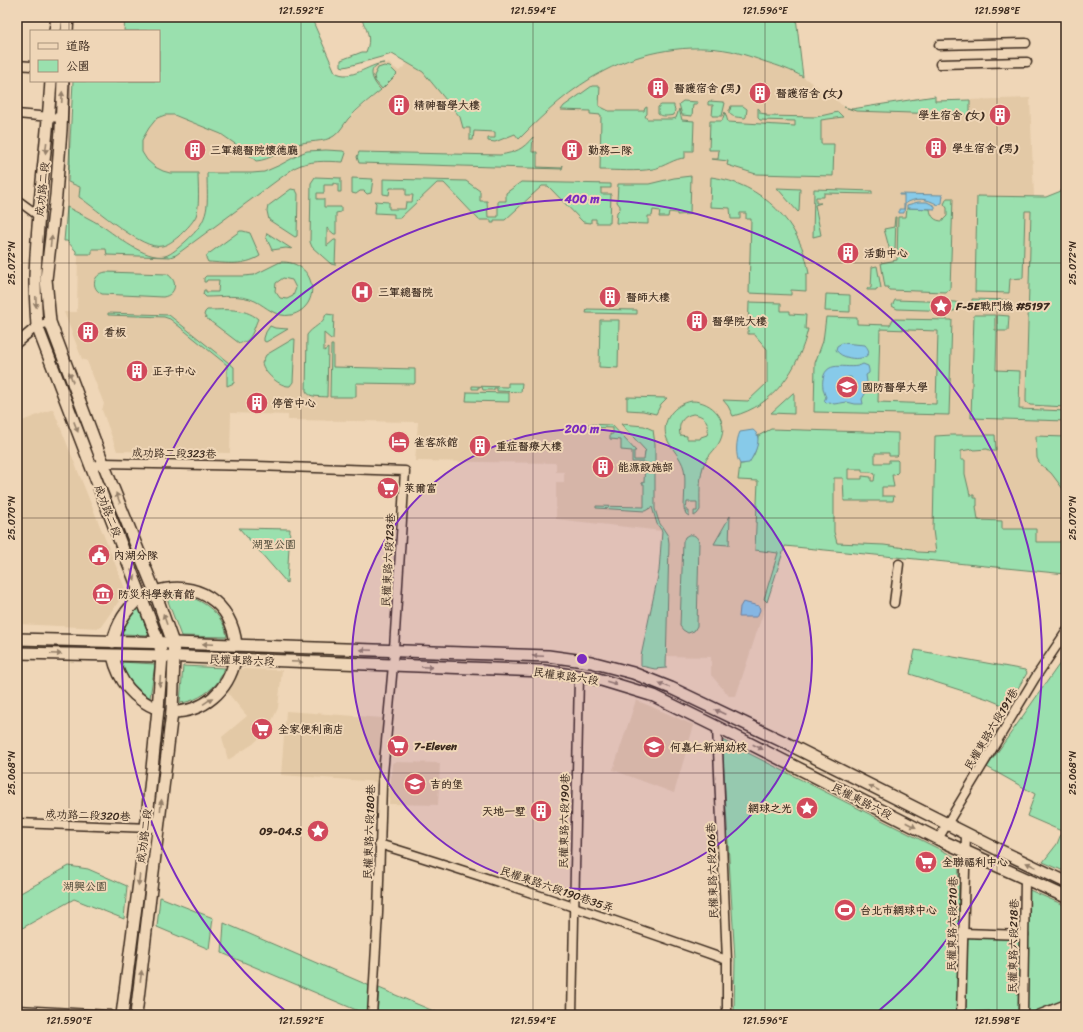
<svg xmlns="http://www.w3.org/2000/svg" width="1083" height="1032" viewBox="0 0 1083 1032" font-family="Sriracha,'LXGW WenKai TC',sans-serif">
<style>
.built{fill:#e3c9a6}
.green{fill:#9ae0ae;stroke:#6a8566;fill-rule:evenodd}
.water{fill:#87cae9;stroke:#698a98;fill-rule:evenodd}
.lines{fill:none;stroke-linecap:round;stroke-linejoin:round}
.street-casing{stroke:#3b2a1e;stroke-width:11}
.secondary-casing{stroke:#3b2a1e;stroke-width:14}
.street{stroke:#efd6b7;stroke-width:8}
.secondary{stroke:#efd6b7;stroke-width:11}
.oneway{fill:#95806a}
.ticks{fill:none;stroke:#3b2a1e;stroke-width:1;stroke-opacity:0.45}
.ring{fill:none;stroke:#7b2cbf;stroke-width:2}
.labels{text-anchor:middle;stroke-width:4;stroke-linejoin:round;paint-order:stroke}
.poi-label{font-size:11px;font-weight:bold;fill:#3b2a1e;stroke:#efd6b7;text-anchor:start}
.street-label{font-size:11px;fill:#3b2a1e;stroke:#efd6b7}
.park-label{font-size:11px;fill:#494534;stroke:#efd6b7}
.centre{fill:#7b2cbf;stroke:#efd6b7;stroke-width:2}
.ring-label{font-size:12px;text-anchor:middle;font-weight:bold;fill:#7b2cbf;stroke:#efd6b7;stroke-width:4;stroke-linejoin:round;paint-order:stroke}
.neatline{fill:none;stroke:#3b2a1e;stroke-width:1.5}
.ticks-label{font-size:10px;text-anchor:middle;fill:#3b2a1e}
</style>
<rect width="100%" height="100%" fill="#efd6b7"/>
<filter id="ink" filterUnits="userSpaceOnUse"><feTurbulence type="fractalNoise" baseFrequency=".025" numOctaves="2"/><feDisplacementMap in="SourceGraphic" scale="8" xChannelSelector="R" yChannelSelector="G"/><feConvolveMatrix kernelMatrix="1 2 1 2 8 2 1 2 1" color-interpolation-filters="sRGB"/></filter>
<g filter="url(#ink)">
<!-- built -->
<g class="built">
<polygon points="687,49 708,49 730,51 746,55 778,65 794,71 803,77 835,99 844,107 852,109 935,96 935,101 1030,98 1034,197 1046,197 1066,189 1066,574 785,546 736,696 729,696 711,675 711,657 665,656 660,574 665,536 662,531 556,519 556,482 564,482 564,472 556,472 556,463 415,461 418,422 288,420 288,415 231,413 230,453 117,451 102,410 104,404 87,361 82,359 64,312 77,312 78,254 76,254 76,251 67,241 64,241 68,182 80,187 79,197 91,205 118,227 145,242 157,247 196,216 198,204 197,173 170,173 163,171 155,167 147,160 142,152 142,140 149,128 157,118 165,115 170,115 182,118 221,134 241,148 256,161 263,160 280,153 295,145 309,141 325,139 334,136 348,119 381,90 372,78 373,71 377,65 388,63 399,71 408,63 423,72 460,117 508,122 519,139 538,120 563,98 586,81 604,71 638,57 667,50"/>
<polygon points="53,409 126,591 100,628 17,624 17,423"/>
<polygon points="239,669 282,670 278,708 267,731 253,744 228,760 222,737 247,716 227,692"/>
<polygon points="636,700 694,725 674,793 613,770"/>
<polygon points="286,711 383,718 379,782 281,775"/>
<polygon points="395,762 440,763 438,805 389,804 392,763"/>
</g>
<!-- green -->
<g class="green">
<path d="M 125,17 L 311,17 L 335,72 C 351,82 368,64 384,63 C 366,66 371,80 381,90 C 370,99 358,108 348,119 C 344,124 340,132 334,136 C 324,143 308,140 295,145 C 281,150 271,160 256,161 L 241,148 L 221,134 L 174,115 L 165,115 L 157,118 L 149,128 L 142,140 L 142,152 L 147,160 L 155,167 L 163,171 L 170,173 L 198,173 C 198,184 200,206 196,216 C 192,224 184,231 178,237 C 174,240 168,245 162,246 C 143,251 96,208 79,197 L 80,187 L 68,182 L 73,81 L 159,81 L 159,31 L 124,31 Z"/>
<path d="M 360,17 L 796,17 L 803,77 C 791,70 779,66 766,62 C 755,58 743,54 731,51 C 690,43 642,51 604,71 C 571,88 545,113 519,139 L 515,134 L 495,142 L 488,141 L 488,138 L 495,138 L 495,132 L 474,131 L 473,140 L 470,140 L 470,128 L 463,128 L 460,117 L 423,72 L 392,54 L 349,66 L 344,67 L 341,66 L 341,60 L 362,52 L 366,52 C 372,38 367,29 360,17 Z"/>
<polygon points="384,66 390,67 397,74 382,89 375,81 374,76 378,68"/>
<path d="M 592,86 L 600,86 L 599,106 L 609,111 L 644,111 L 645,108 L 647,107 L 647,114 L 645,116 L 647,119 L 672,119 L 676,118 L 679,109 L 682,120 L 694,121 L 693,151 L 685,151 L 685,158 C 675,158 664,167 653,169 C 636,172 617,170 600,170 L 601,115 L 590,114 L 590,111 L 561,110 L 564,106 Z"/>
<polygon points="935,96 935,101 970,100 970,119 966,115 856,111 844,107 852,109"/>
<polygon points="683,101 698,102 697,104 693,104 692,116 682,115 679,104"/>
<polygon points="709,101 723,102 725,103 722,116 712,116 713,105 708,105 708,102"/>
<path d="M 661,105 L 674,105 L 674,108 L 675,109 L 674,115 C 669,116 662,117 658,114 L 658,107 Z"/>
<path d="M 731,106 L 743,106 L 747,109 L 746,117 L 745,118 C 739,117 733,118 729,113 L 729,110 L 730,110 Z"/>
<polygon points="758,108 760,110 760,113 766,114 766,116 816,117 838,112 843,117 821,120 821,144 834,144 833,176 756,174 727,165 728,161 711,159 718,159 719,150 709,150 710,121 722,121 725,112 728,122 795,126 795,121 760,120 758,118"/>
<path d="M 533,137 L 532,152 L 537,152 L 537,167 L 561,168 L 563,165 L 562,169 L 359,163 L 357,157 L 359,152 L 500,155 C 516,152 522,150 533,137 Z"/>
<path d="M 326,150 L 343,151 L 346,153 L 343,162 C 325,161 310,160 294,168 L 176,255 L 170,257 L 107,255 L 106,249 L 92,249 L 92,254 L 76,254 L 76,251 L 67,241 L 64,241 L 67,207 C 78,213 91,219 102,226 C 117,236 145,260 165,256 C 172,254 179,247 185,242 C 212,218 207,206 207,173 L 252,173 L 264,172 L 280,165 L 302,153 L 307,151 Z"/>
<polygon points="691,176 690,214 677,215 677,213 669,212 668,217 659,217 660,211 653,210 652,216 648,216 648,224 616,223 617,212 620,209 620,206 617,202 618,184 649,184 674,178"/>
<polygon points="315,177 341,178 341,192 338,192 338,184 333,183 333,185 324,185 324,193 317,193 317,199 324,199 324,207 341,207 341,212 336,213 336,234 334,234 327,228 327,246 334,240 336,240 335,265 331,264 312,247 310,242 311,183"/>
<path d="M 711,177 C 761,183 802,223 809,274 L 806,274 L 806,291 L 791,290 L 791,295 L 749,293 L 751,219 L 746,219 L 746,213 L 740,213 L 740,219 L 731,219 L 730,208 L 710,207 Z"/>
<polygon points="352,178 373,179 371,193 367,194 364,191 360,191 356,194 352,193"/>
<polygon points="383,179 466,181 480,191 480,201 487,201 488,217 498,217 498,201 506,201 506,193 521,182 611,184 611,188 601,188 601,194 611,194 610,223 596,223 596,219 591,219 591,223 583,222 548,186 542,186 505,220 494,220 494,223 491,223 491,220 479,220 444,183 437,183 400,218 394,218 394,214 375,213 376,203 374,201 389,202 389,209 405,209 406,202 412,202 413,195 406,195 406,188 390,188 389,195 383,194"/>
<polygon points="777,188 800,189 799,211 798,212"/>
<polygon points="291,189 296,190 298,194 297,236 295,237 269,220 267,211 268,206"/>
<polygon points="814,189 872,191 872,194 824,193 824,197 816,197 816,203 821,203 815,205 821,235 813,237"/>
<polygon points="1066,189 1066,407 1030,405 1026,402 1026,396 1031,211 1025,211 1023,278 1010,279 1009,293 975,292 977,196 1046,197"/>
<path d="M 947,198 L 953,198 L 950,289 L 946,292 L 889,290 L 888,287 L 885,287 L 881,263 L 897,260 L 898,217 L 906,217 L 907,208 L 930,209 C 931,217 935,221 943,221 L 943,220 L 947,216 L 947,208 L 944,204 Z"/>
<polygon points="895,217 896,217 895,251 890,251 884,229 894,227"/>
<path d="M 240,231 L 243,231 L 250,233 L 260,256 C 244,266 227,263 208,262 L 206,258 L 207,255 Z"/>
<polygon points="267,233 292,249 286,248 272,250 266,237"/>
<path d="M 280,262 C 317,260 323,307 291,315 C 276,318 267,307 255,301 C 241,294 221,297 206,297 L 203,294 L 204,290 L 206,290 L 206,292 L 218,292 L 219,280 L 207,280 L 206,282 L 204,282 L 204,278 L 206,276 L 244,276 L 254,275 ZM 283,278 L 292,280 L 296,288 L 293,296 L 287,299 L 280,298 L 275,291 L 276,283 Z"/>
<polygon points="877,266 881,288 876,289 876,290 867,290 867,288 871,288 872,267"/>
<path d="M 106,272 L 167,274 C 179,281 176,295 163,297 L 102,294 C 90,288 93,274 106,272 Z"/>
<polygon points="826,294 850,295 850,312 825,311"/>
<polygon points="972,299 1009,300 1009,309 972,308"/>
<polygon points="895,300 955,302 958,303 959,307 954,311 897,309 892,306"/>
<path d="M 749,302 L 781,303 L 781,311 L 790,311 L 790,314 L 806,315 L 805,329 L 808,329 C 799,368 774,406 733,416 L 728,406 L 723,400 L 748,401 L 767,383 L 767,349 L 754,334 L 748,334 Z"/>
<polygon points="587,309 637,310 637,314 586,313"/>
<path d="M 207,310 C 224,310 244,307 258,319 C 253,329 252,343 239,343 L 206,318 L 204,315 L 205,312 Z"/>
<polygon points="108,313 169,315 234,367 234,383 227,386 227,365 170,319 164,317 108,315"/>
<path d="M 326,314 L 334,315 L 333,339 L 331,339 L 324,333 L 324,351 L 328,348 L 327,397 C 320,396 309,398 306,391 L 307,335 C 312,327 323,325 326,314 Z"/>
<polygon points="974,315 995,315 995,330 997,330 997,315 1009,316 1008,331 997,331 996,370 1020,371 1019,409 1066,411 1066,421 971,418"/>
<path d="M 826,317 L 857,318 L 857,324 L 890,325 L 893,319 L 952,320 L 949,415 L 814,412 L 815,363 L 823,341 ZM 880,329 L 938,331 L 936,404 L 878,402 Z"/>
<polygon points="600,320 619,320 618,368 599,367"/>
<polygon points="270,326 275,328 288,329 266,342 264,341 264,338 266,332"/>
<path d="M 293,339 L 295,339 L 293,382 L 290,386 C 280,387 264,373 262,363 L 266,355 Z"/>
<polygon points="331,345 333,345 333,367 415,369 415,383 414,384 356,383 356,397 330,397"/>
<polygon points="508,383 522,383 521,392 497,391 497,388 494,388 494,390 483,390 482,387 478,387 478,389 472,389 472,386 508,387"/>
<polygon points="467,392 509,393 509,402 466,401"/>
<polygon points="793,393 794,393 794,414 771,413"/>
<polygon points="627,397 667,398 661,404 656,414 643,411 627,410"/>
<path d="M 692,401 C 712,401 730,420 720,441 C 716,450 706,456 703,467 C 699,480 700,496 700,510 L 697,514 L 694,516 L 694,511 L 697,511 L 697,502 L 687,502 L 686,511 L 689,511 L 689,516 L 686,514 L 684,509 C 684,496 686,482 684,469 C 681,457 672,450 667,439 C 660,421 674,404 692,401 ZM 693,414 C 705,415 711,424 707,435 L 701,437 L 700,439 L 687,439 L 687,436 L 680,435 C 678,424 682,416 693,414 Z"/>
<polygon points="584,424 612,425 636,451 634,451 634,460 644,460 645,451 646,451 621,424 644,426 653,430 655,444 655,509 659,522 668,536 669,543 666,668 655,669 641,666 641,656 659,571 662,531 657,524 652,507 645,511 596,508 596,506 644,507 644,484 642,484 642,483 644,482 645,462 632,462 632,451 621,450 621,440 610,439 610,434 613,434 613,428 584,427"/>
<path d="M 771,429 L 898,433 L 898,455 L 897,456 L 889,456 L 889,453 L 875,453 L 875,463 L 889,463 L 889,460 L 897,460 L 898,461 L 898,472 L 895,475 L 892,475 L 894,487 L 882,487 L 882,496 L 894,496 L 893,501 L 844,501 L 843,478 L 834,478 L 834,532 L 837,543 L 884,545 L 912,549 L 917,552 L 936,553 L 933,530 L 935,436 L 952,435 L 995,435 L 996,451 L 991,451 L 987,449 L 974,450 L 973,449 L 961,451 L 961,460 L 965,460 L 965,474 L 970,495 L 974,495 L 974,498 L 977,498 L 977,506 L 976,506 L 978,520 L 1002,521 L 1002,529 L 1036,529 L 1036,542 L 1066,542 L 1066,574 L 785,546 L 767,602 L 764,599 L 778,553 L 755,550 L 758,481 L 738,480 L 740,464 C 754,465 757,447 758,436 ZM 848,469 L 862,469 L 862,472 L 871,472 L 875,474 L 874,481 L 871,481 L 871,477 L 862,476 L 862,479 L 848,479 Z"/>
<polygon points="1036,436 1066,437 1066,493 1051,473 1040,464 1037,458"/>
<polygon points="730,516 729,545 714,544"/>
<polygon points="239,528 290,529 287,583"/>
<path d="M 688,535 C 694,534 697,536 699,542 L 697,626 L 694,631 L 688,633 L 683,630 L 680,626 L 683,542 L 685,537 Z"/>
<path d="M 172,594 C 178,595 185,595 190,597 C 208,603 225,618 227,637 L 181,636 L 166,596 Z"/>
<polygon points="138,607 149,635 122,634 127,621"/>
<polygon points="915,650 1025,670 1027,673 1007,707 988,699 910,674"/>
<polygon points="1065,656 1066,656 1066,833 1027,816 1035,794 987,767"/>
<path d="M 121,662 L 155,664 L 150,698 C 135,688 127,680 121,662 Z"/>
<path d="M 183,666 L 225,668 C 222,673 220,680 216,684 C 207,694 193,702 180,703 Z"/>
<polygon points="722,740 959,859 957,1015 734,1015 735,960"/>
<polygon points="1061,834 1066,835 1066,872 1043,862 1057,844"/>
<polygon points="69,866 88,869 127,886 124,919 74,899 17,931 17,895"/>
<polygon points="1025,888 1066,906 1066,1001 1029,1015 1024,1015"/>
<polygon points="160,897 213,918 209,949 157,927"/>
<polygon points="224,923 370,986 368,1015 222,953"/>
<polygon points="967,936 1019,938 1018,1015 990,1015 990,1011 966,1012"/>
<polygon points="379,988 443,1015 377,1015"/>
</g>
<!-- water -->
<g class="water">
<path d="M 899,194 L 943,195 L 942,203 L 938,205 C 927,198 915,197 905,204 L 904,213 L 899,213 L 899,209 L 904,209 L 904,195 L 899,195 Z"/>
<polygon points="918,202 927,202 935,206 935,209 907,208 907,205"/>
<path d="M 842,343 L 865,345 C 880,361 844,363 836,350 L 837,346 Z"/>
<path d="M 863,364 L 868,366 L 869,370 L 869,373 L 866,375 L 868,389 L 862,399 L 863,404 L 855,404 L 847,402 L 834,404 L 830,402 L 826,403 L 824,401 L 826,397 C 823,391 822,385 823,379 C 827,357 850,372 863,364 ZM 851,377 L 853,382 L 852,388 L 842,391 L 838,390 L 836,386 C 839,380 845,377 851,377 Z"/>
<path d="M 753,430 C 764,437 754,455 749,463 L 740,464 C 735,456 736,440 740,432 Z"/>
<polygon points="743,602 759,606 760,610 757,617 739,617 740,607"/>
</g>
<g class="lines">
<!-- street casing -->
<g class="street-casing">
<g id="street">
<polyline points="939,45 1026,43"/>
<polyline points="940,64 1027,62"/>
<polyline points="17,65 31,66"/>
<polyline points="17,114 61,118"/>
<polyline points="17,200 39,216"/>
<polyline points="17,343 37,326 50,322"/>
<polyline points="91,467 103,463 256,466 405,471 393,665 382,785 378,913 372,1015"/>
<polyline points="894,603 899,564"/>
<polyline points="717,727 727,960 727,1015"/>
<polyline points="17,823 150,828"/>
<polyline points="938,839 1035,678 1066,632"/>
<path d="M 379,844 C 496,880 611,919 727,960"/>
<polyline points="963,933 1024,935"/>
<polyline points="17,1010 110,1015"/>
<polyline points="572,1015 579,676"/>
<polyline points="961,1015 966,834"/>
<polyline points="1023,1015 1025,878"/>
<polyline points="1038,1015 1066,1004"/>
</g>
</g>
<!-- secondary casing -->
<g class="secondary-casing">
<g id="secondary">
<polyline points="55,31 57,17"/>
<polyline points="67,31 68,17"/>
<path d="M 51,81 C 47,146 37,211 35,277 C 35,293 36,310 37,326 L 159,643 L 162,656 L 158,709 L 146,828 L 122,1015"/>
<polyline points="63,81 61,130 56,195 46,279 50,322 103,463 155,592 173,643 174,657 172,712 136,1015"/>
<path d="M 155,592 C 196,579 232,602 236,645"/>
<polyline points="17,639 173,643 548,656 591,662 633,673 671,688 786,743 999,850 1066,882"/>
<path d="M 113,642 C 117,623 126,609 141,597"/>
<polyline points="17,653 162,656 544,671 598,679 654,696 717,727 938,839 1066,897"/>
<path d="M 113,656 C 119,682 133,699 158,709"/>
<path d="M 172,712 C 204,712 228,691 235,660"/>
</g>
</g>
<!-- street -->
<use href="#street" class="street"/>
<!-- secondary -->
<use href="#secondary" class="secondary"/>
</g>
<!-- one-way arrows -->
<defs><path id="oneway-solid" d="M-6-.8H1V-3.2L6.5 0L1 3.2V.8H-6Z"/></defs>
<g class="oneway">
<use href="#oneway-solid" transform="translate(62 97) rotate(-87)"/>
<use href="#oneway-solid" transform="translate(46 148) rotate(96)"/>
<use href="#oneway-solid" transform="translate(51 241) rotate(-84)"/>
<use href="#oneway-solid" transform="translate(36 302) rotate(88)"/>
<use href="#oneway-solid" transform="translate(71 377) rotate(-111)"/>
<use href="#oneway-solid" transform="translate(76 427) rotate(69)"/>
<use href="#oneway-solid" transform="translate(118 498) rotate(-112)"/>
<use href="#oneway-solid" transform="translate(133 575) rotate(69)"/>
<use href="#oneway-solid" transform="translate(165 619) rotate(-109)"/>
<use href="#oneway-solid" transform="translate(208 644) rotate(-178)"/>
<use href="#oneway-solid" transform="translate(366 650) rotate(-178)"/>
<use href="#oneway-solid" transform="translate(56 654) rotate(2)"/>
<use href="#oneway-solid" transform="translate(538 656) rotate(-178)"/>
<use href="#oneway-solid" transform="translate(297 662) rotate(2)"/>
<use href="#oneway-solid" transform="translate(427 667) rotate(2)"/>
<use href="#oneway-solid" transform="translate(160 681) rotate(94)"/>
<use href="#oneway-solid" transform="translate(612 683) rotate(17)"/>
<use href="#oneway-solid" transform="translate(664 685) rotate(-159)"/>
<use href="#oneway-solid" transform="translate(208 701) rotate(-34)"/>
<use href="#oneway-solid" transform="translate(720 712) rotate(-155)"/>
<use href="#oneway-solid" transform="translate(758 747) rotate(27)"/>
<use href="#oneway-solid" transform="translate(874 788) rotate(-153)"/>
<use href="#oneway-solid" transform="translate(161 805) rotate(-84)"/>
<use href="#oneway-solid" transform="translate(911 825) rotate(27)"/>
<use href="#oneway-solid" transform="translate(1031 865) rotate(-155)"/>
<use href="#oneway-solid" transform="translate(139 880) rotate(97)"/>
<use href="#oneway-solid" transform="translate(141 976) rotate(-83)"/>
</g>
</g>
<!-- ticks -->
<path class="ticks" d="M 69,17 L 69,31M 301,17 L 301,1015M 533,17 L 533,1015M 765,17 L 765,1015M 997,17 L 997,1015M 69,81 L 69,1015M 17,263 L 1066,263M 17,518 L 1066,518M 17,773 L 1066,773"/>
<!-- distance rings -->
<circle cx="582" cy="659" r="230" fill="#7b2cbf" fill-opacity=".12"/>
<g class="ring">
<circle cx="582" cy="659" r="230"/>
<path d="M289 1014A460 460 0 1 1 875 1014"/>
</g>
<!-- icons -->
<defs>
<g id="building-disc" transform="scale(1.15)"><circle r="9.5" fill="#d1495b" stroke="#efd6b7"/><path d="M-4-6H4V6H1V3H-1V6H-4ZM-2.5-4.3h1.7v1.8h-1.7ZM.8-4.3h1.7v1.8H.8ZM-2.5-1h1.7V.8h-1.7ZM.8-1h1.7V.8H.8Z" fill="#fff"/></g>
<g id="hospital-disc" transform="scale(1.15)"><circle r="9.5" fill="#d1495b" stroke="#efd6b7"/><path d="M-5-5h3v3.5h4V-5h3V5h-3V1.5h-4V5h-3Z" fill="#fff"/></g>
<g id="sight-disc" transform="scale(1.15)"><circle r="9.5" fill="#d1495b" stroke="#efd6b7"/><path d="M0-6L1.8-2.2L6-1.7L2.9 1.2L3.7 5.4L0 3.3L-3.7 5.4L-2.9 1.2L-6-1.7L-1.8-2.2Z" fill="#fff"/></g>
<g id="university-disc" transform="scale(1.15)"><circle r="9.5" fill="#d1495b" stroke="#efd6b7"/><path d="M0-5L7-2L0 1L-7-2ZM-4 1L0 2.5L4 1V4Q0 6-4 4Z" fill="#fff"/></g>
<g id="hotel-disc" transform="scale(1.15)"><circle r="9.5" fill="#d1495b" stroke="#efd6b7"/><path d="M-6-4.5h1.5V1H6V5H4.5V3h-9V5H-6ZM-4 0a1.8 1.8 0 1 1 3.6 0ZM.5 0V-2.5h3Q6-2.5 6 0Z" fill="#fff"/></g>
<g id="supermarket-disc" transform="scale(1.15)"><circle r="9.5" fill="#d1495b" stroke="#efd6b7"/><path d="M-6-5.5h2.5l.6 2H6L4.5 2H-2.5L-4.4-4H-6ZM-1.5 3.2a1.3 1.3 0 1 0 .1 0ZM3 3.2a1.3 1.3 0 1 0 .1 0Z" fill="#fff"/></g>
<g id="civic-disc" transform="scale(1.15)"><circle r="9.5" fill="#d1495b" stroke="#efd6b7"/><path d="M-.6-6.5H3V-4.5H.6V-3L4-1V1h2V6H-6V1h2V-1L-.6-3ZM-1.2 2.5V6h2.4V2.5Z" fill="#fff"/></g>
<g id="museum-disc" transform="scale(1.15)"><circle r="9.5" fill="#d1495b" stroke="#efd6b7"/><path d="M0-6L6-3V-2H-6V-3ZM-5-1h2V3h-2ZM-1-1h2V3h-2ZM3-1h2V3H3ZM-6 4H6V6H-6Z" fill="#fff"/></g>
<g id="school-disc" transform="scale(1.15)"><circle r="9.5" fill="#d1495b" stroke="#efd6b7"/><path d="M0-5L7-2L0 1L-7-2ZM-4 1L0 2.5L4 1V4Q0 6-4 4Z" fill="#fff"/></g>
<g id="stadium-disc" transform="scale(1.15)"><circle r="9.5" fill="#d1495b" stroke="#efd6b7"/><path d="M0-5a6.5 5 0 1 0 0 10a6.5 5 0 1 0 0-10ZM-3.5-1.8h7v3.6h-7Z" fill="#fff"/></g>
</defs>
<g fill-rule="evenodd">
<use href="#building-disc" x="658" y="88"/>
<use href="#building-disc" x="760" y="93"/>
<use href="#building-disc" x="399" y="105"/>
<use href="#building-disc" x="1000" y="115"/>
<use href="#building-disc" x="936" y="148"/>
<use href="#building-disc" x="195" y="150"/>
<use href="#building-disc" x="572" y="150"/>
<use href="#building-disc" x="848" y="253"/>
<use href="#hospital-disc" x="362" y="292"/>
<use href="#building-disc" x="610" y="297"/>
<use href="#sight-disc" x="941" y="306"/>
<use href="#building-disc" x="697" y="321"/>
<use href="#building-disc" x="88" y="332"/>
<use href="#building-disc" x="137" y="371"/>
<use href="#university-disc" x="847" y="387"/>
<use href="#building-disc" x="257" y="403"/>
<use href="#hotel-disc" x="399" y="442"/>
<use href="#building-disc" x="480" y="446"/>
<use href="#building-disc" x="603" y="467"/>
<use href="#supermarket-disc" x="388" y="488"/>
<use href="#civic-disc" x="99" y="555"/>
<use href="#museum-disc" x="103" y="594"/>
<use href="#supermarket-disc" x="262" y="729"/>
<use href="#supermarket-disc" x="398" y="746"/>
<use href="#school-disc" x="654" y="747"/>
<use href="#school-disc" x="415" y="784"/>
<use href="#sight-disc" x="807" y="808"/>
<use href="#building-disc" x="541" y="811"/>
<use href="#sight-disc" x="318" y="831"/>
<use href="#supermarket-disc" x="926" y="862"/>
<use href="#stadium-disc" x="845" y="910"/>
</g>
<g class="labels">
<!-- poi labels -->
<g class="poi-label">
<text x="674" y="92">醫護宿舍 (男)</text>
<text x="776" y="97">醫護宿舍 (女)</text>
<text x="414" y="109">精神醫學大樓</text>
<text x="984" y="119" text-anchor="end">學生宿舍 (女)</text>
<text x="952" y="152">學生宿舍 (男)</text>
<text x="210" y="154">三軍總醫院懷德廳</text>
<text x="588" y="154">勤務二隊</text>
<text x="864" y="257">活動中心</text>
<text x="378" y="296">三軍總醫院</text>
<text x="626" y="301">醫師大樓</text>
<text x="956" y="310">F-5E戰鬥機 #5197</text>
<text x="712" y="325">醫學院大樓</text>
<text x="104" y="336">看板</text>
<text x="152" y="375">正子中心</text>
<text x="862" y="391">國防醫學大學</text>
<text x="272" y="407">停管中心</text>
<text x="414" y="446">雀客旅館</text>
<text x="496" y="450">重症醫療大樓</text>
<text x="618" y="471">能源設施部</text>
<text x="404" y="492">萊爾富</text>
<text x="114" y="559">內湖分隊</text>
<text x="118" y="598">防災科學教育館</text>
<text x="278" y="733">全家便利商店</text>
<text x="414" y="750">7-Eleven</text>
<text x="670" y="751">何嘉仁新湖幼校</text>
<text x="430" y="788">吉的堡</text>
<text x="792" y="812" text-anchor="end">網球之光</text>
<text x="526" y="815" text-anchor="end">天地一墅</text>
<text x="302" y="835" text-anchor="end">09-04.S</text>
<text x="942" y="866">全聯福利中心</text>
<text x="860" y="914">台北市網球中心</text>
</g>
<!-- street labels -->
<g class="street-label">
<text transform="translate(42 189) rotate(-84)" y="4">成功路二段</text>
<text transform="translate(174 453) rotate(1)" y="4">成功路二段323巷</text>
<text transform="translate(108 511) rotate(69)" y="4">成功路二段</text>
<text transform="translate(388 560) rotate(-87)" y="4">民權東路六段123巷</text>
<text transform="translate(242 660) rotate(2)" y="4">民權東路六段</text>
<text transform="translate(566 676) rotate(8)" y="4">民權東路六段</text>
<text transform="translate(991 729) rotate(-59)" y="4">民權東路六段191巷</text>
<text transform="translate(862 801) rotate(27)" y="4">民權東路六段</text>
<text transform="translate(88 815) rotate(2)" y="4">成功路二段320巷</text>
<text transform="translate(564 821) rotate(-89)" y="4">民權東路六段190巷</text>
<text transform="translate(369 832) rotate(-88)" y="4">民權東路六段180巷</text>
<text transform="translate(144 836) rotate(-83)" y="4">成功路二段</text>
<text transform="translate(712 871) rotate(-92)" y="4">民權東路六段206巷</text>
<text transform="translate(557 889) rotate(19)" y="4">民權東路六段190巷35弄</text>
<text transform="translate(952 924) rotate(-89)" y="4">民權東路六段210巷</text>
<text transform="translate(1013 946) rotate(-89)" y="4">民權東路六段218巷</text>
</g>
<!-- park labels -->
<g class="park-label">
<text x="274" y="548">湖聖公園</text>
<text x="85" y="890">湖興公園</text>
</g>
</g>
<circle cx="582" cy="659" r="6" class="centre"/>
<g class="ring-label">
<text x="582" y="203">400 m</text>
<text x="582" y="433">200 m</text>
</g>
<!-- margin -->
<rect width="1083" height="1032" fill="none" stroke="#efd6b7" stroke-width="44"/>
<!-- legend -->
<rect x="30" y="30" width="130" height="52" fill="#efd6b7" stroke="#a7917a"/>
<rect x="38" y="43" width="20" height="6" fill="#efd6b7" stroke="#a7917a"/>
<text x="66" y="50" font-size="12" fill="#3b2a1e">道路</text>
<rect x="38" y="60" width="20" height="12" fill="#9ae0ae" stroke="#a7917a"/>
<text x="66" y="70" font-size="12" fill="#3b2a1e">公園</text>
<rect x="22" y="22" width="1039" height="988" class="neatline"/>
<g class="ticks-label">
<text x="301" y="14">121.592°E</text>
<text x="533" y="14">121.594°E</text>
<text x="765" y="14">121.596°E</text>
<text x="997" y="14">121.598°E</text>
<text transform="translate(11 263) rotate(-90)" y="4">25.072°N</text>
<text transform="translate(1072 263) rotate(-90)" y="4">25.072°N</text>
<text transform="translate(11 518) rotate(-90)" y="4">25.070°N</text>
<text transform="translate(1072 518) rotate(-90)" y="4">25.070°N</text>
<text transform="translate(11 773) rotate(-90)" y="4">25.068°N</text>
<text transform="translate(1072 773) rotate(-90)" y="4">25.068°N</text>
<text x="69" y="1024">121.590°E</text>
<text x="301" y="1024">121.592°E</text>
<text x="533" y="1024">121.594°E</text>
<text x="765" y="1024">121.596°E</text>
<text x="997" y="1024">121.598°E</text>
</g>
</svg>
